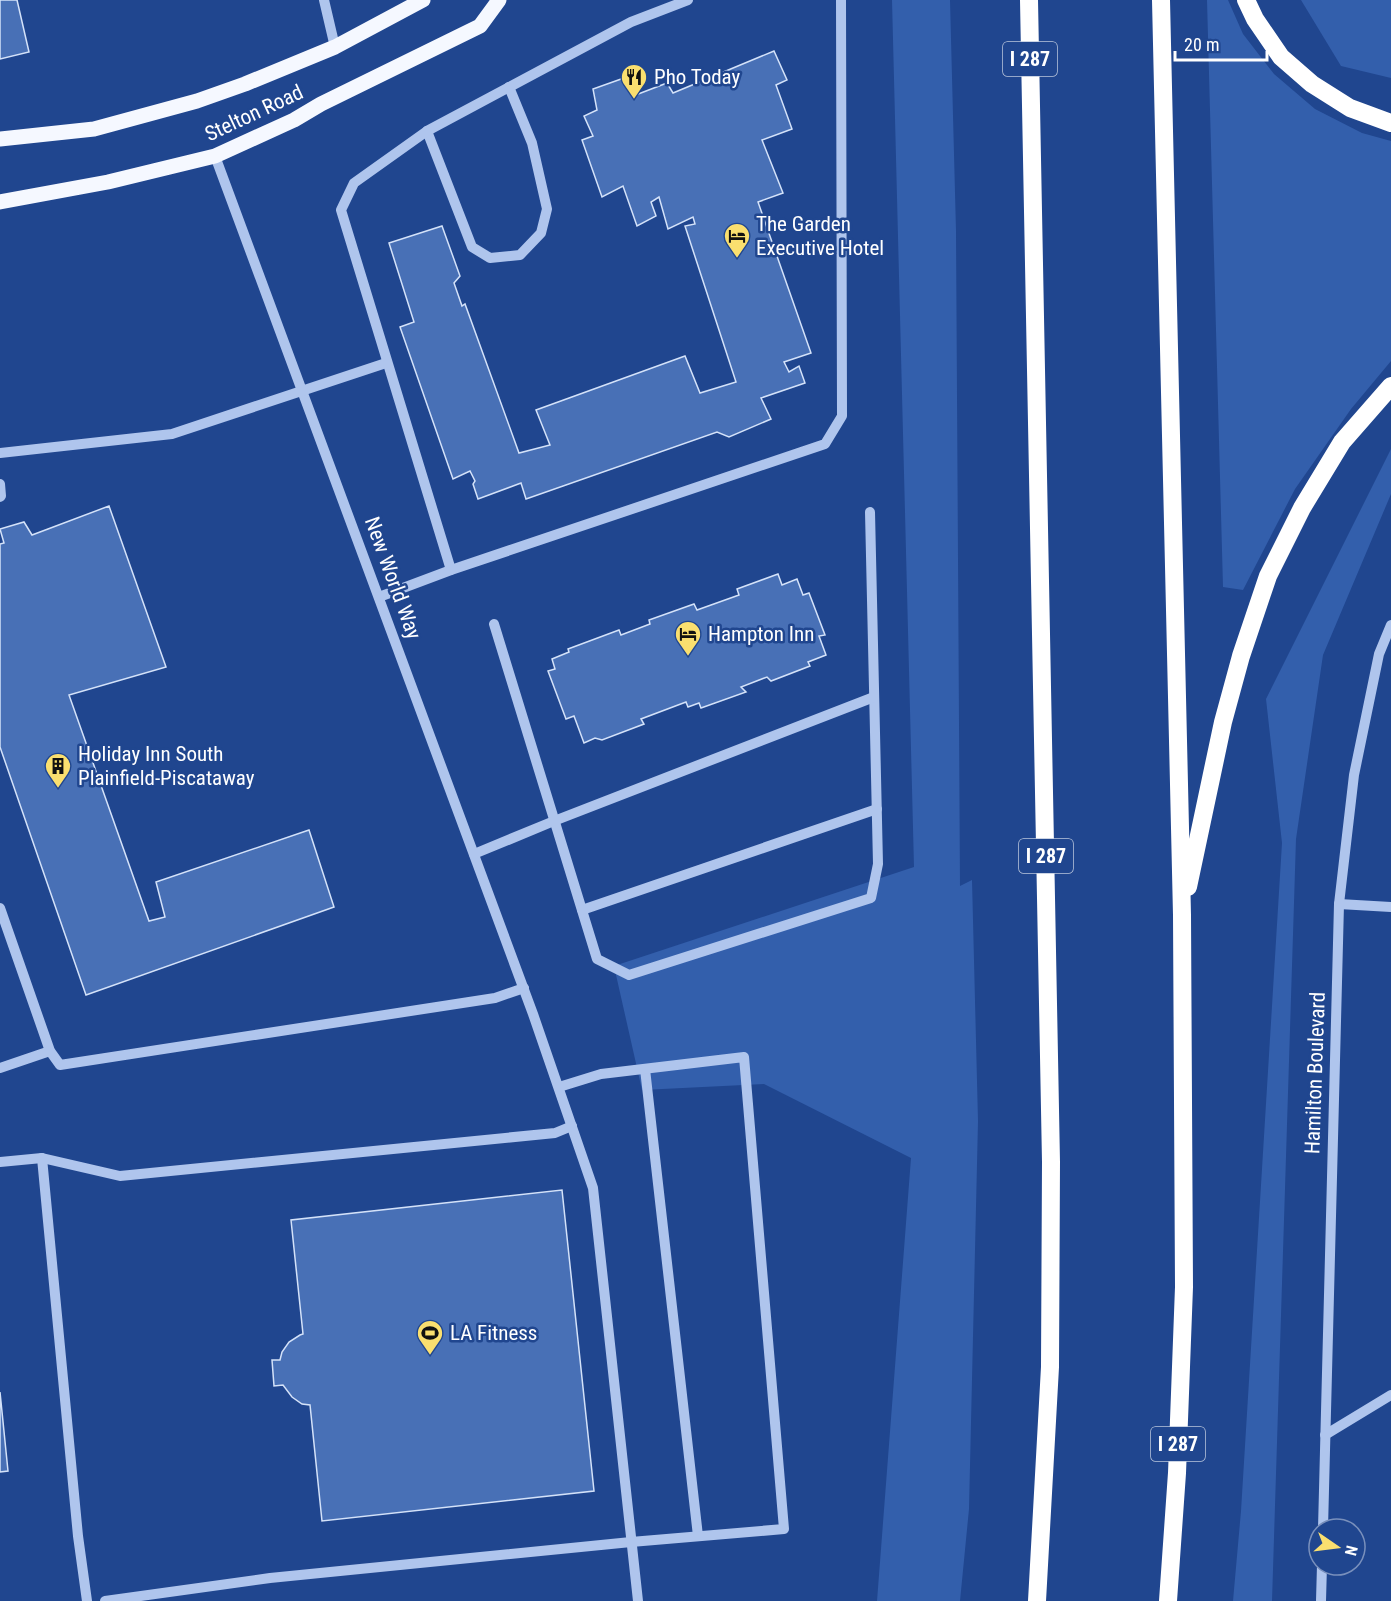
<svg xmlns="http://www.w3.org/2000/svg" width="1391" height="1601" viewBox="0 0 1391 1601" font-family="'Roboto Condensed',sans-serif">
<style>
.green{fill:#335fac}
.building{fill:#4870b6;stroke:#d4e2f9;stroke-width:1.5}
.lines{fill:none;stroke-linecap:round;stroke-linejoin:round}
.minor{stroke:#afc5ed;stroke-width:10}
.major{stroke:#f5f8ff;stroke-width:15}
.highway{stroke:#fff;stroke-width:18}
.labels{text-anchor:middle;stroke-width:5;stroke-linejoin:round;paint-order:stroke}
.shield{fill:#20468f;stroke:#bcc8dd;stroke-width:1.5}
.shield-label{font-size:20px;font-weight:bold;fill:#fff}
.poi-label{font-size:21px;fill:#fff;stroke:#20468f;text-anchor:start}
.street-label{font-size:21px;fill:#fff;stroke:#20468f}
</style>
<rect width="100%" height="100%" fill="#20468f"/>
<!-- green -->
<g class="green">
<polygon points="892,0 950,0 956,231 960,886 972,880 978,1121 969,1509 960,1601 877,1601 911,1158 764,1084 642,1090 614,966 914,867"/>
<polygon points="1207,0 1228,0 1243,34 1274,74 1315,109 1362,133 1391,141 1391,361 1351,409 1295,489 1243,590 1223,587"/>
<polygon points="1301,0 1391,0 1391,78 1341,66"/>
<polygon points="1391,449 1391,494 1323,655 1296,839 1272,1601 1233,1601 1241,1511 1282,843 1266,699"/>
</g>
<!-- building -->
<g class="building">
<polygon points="0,0 17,0 29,52 0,59"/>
<polygon points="774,51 787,80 776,85 792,129 762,140 783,193 758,202 811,353 784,362 789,372 799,366 805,383 761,398 771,419 729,437 717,432 526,499 521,483 478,499 473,484 475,481 470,471 453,479 400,327 414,322 389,243 442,226 460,276 454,283 462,306 465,304 519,453 550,445 536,410 685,356 700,393 736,382 685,226 695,224 693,217 668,229 659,197 651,202 656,216 637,226 623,186 602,197 582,140 593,136 584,116 597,110 593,89 624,78 633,96 667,83 673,93"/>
<polygon points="109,506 166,667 69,695 149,921 165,917 156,882 309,830 334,907 86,995 0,747 0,544 4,543 0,529 24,522 32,535"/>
<polygon points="778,574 782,585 797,579 803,595 809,593 825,635 819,636 826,655 808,662 810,666 771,681 767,677 741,687 746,692 701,708 699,703 688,707 686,702 641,719 644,724 602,740 595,738 584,743 574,716 566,719 548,671 555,669 552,659 569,652 568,649 619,630 621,635 650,624 649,620 694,604 697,610 739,595 737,589"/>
<polygon points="562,1190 594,1491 322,1521 310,1405 302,1404 292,1397 283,1385 274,1386 272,1360 280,1360 282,1352 289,1342 300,1335 303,1334 291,1220"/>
<polygon points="0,1392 8,1471 0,1472"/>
</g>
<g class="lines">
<!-- minor -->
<g class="minor">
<polyline points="324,0 335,47"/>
<polyline points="427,131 472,247 490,258 520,255 541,233 547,209 532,143 509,87"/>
<polyline points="215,156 533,1014 593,1188 638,1601"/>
<polyline points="0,453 172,434 386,363"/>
<polyline points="0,484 1,496 0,497"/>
<polyline points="451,570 341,210 354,183 427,131 631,22 688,0"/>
<polyline points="379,597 451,570 825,444 842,416 841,0"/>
<polyline points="494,624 597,959 629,975 871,898 878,864 870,512"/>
<polyline points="474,854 554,821 874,697"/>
<polyline points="1339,904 1391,907"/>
<polyline points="0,908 50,1051 60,1065 495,998 524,988"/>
<polyline points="582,910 877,809"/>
<polyline points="0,1068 50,1051"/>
<polyline points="645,1069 698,1536"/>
<polyline points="42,1158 78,1536 87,1601"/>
<polyline points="0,1162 42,1158 120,1176 555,1133 572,1126"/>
<polyline points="1325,1435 1391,1395"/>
<polyline points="1323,1529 1339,904 1354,775 1379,654 1391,625"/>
<polyline points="105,1601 270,1578 631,1542 784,1529 744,1057 601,1074 559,1087"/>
<polyline points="1321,1601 1322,1565"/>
</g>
<!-- major -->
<g class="major">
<polyline points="0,139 94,129 197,101 245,84 335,47 423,0"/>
<polyline points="0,202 108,182 215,156 294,120 321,104 480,26 499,0"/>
</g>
<!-- highway -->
<g class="highway">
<polyline points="1029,0 1051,1162 1050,1367 1037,1601"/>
<polyline points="1161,0 1182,915 1184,1287 1177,1473 1168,1601"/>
<polyline points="1246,0 1255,19 1281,57 1312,84 1350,108 1391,123"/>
<polyline points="1188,887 1223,722 1241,656 1268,576 1302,508 1342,442 1391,386"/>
</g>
</g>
<!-- icons -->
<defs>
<g id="restaurant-pin" transform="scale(1.35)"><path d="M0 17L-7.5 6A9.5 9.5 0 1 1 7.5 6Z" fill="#fadf6f" stroke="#20468f"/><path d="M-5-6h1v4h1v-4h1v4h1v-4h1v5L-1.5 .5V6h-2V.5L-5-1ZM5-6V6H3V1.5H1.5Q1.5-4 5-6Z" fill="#111"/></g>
<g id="hotel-pin" transform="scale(1.35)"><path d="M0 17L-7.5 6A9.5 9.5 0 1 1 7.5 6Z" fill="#fadf6f" stroke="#20468f"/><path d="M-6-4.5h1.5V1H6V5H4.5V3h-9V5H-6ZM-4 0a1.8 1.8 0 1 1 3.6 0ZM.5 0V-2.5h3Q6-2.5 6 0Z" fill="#111"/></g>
<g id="building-pin" transform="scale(1.35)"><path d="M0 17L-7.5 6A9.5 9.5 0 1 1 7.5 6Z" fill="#fadf6f" stroke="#20468f"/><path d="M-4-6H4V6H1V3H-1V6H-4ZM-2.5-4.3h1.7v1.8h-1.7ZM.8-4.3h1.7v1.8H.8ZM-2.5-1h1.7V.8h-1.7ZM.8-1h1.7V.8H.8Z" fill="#111"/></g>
<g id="stadium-pin" transform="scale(1.35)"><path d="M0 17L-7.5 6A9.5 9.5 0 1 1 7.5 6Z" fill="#fadf6f" stroke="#20468f"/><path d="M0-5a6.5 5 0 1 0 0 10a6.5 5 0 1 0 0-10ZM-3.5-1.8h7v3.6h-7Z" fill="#111"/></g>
</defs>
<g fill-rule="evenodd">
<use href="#restaurant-pin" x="634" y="77"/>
<use href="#hotel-pin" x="737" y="236"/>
<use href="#hotel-pin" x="688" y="634"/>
<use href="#building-pin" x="58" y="766"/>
<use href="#stadium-pin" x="430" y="1333"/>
</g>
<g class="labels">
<!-- shield labels -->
<g class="shield">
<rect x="1003" y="42" width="54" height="34" rx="4.5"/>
<rect x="1019" y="839" width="54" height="34" rx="4.5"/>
<rect x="1151" y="1427" width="54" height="34" rx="4.5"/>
</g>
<g class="shield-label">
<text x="1030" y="66">I 287</text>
<text x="1046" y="863">I 287</text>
<text x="1178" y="1451">I 287</text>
</g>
<!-- poi labels -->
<g class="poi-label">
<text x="654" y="84">Pho Today</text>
<text x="756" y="231">The Garden<tspan x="756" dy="24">Executive Hotel</tspan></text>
<text x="708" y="641">Hampton Inn</text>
<text x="78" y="761">Holiday Inn South<tspan x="78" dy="24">Plainfield-Piscataway</tspan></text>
<text x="450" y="1340">LA Fitness</text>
</g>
<!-- street labels -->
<g class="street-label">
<text transform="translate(254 113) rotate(-25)" y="7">Stelton Road</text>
<text transform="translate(393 578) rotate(70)" y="7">New World Way</text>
<text transform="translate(1315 1073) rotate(-88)" y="7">Hamilton Boulevard</text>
</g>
</g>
<!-- north arrow -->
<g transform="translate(1337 1547) rotate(104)"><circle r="28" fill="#20468f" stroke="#7990bc" stroke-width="1.5"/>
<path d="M0-4.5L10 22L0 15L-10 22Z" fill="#fadf6f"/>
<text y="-9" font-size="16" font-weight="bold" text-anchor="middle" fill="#ffffff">N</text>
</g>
<!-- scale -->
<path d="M1175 51v9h92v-9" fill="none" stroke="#ffffff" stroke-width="3"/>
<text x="1184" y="51" font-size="18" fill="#ffffff" stroke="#20468f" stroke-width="4.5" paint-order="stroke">20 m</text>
</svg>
